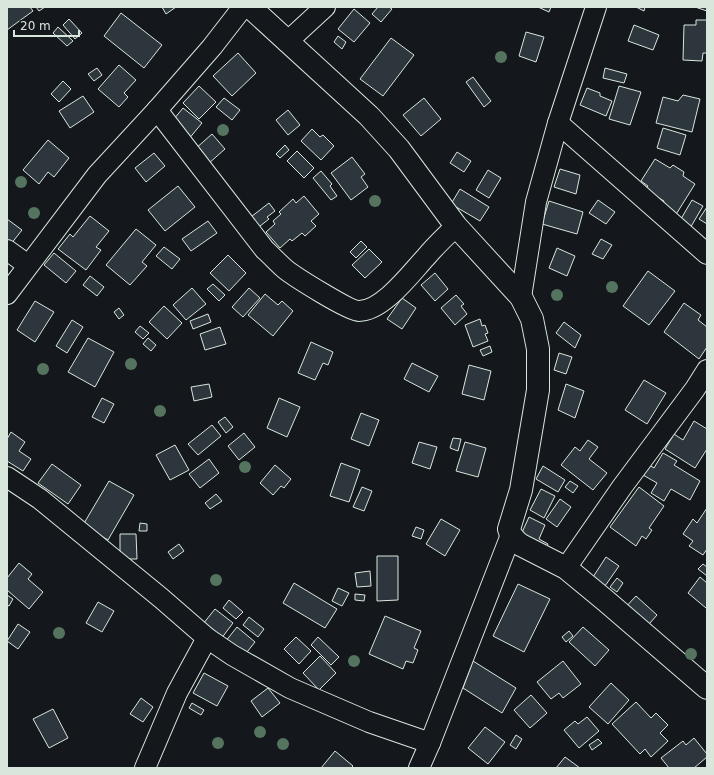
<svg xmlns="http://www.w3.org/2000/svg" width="714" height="775" viewBox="0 0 714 775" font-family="'DejaVu Sans',sans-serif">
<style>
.building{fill:#2c363c;stroke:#d8e6dc}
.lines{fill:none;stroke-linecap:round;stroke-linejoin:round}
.minor-casing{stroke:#d8e6dc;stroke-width:22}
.tertiary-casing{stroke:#d8e6dc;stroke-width:24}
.minor{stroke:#14181c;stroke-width:20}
.tertiary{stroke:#14181c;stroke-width:22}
.tree{fill:#55745f}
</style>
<rect width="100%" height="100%" fill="#14181c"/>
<!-- building -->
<g class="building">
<polygon points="7,7 30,7 33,11 7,30"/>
<polygon points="36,7 45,7 39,11"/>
<polygon points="162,7 176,7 166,14"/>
<polygon points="378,7 389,7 392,9 381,22 372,14"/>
<polygon points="538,7 551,7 549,12"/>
<polygon points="636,7 645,7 644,11"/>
<polygon points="695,7 707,7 707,11"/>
<polygon points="354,9 370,23 354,42 338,29"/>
<polygon points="121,13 162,45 144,68 104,36"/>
<polygon points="69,19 82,33 75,39 63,25"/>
<polygon points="696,20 707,20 707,53 703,53 702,61 683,60 684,25 696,25"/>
<polygon points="634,25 659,35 653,50 628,41"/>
<polygon points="58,27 73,41 67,46 53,33"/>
<polygon points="526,32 544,37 536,62 519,56"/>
<polygon points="338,36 346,42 342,49 334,42"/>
<polygon points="391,38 414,55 383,96 360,79"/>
<polygon points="238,53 256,73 232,96 213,76"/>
<polygon points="119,65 136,80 124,93 128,97 119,107 98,89"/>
<polygon points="97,68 102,75 94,81 88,74"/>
<polygon points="605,68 627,74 624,83 603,78"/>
<polygon points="473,77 491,101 484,107 466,82"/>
<polygon points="63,81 71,89 59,102 51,94"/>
<polygon points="199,86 216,102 199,119 183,103"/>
<polygon points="619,86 641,92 630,125 609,119"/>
<polygon points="587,88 600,93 600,96 612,101 606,116 580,105"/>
<polygon points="683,95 700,99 692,132 656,123 663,97 678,101"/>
<polygon points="83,96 94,112 70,128 59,111"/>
<polygon points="224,98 240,110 232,120 216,107"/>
<polygon points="424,98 441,119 421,136 403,115"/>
<polygon points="183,108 202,123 188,140 169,125"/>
<polygon points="288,110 300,125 288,135 276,120"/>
<polygon points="663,128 686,135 680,155 657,148"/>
<polygon points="312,129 320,137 323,135 334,146 321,160 301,141"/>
<polygon points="212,134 225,149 208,164 194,150"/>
<polygon points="48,140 69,158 54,177 48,172 39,184 23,170"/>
<polygon points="285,145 289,150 280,158 276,154"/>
<polygon points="297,151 314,168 304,178 287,161"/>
<polygon points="457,152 471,161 464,172 450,163"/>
<polygon points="154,153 165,166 146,182 135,168"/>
<polygon points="352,157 365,174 361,177 368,187 351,200 331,173"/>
<polygon points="655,159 670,168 673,165 684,172 683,176 695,184 675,216 661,207 664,201 645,190 648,186 641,181"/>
<polygon points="560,169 580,175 576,194 554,187"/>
<polygon points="488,170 501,178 489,198 476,190"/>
<polygon points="321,171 332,184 330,186 337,196 331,200 313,178"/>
<polygon points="178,186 195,207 165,231 148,210"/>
<polygon points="460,189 489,207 480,221 451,204"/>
<polygon points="304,196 319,214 311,221 316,226 305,236 302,233 292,241 290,239 280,248 266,232 275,224 273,221 281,214 279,212 293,199 296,203"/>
<polygon points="598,200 615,212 606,224 589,213"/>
<polygon points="692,200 703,206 689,230 678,224"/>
<polygon points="549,201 583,212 577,234 542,224"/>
<polygon points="269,203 275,211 267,217 269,219 255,230 247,220"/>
<polygon points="707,207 707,224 699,219"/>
<polygon points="90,216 109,231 96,247 101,250 86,270 58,249 70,234 73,237"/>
<polygon points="7,219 22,230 11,244 7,241"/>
<polygon points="208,221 217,233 191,251 182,239"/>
<polygon points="136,229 156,245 142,262 147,266 130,285 106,265"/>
<polygon points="601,239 612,245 603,259 592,254"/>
<polygon points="361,241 367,247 356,258 350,252"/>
<polygon points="164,247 180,259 172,269 156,256"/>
<polygon points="557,248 575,256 567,276 549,268"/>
<polygon points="369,249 382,262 365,278 352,265"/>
<polygon points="54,253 76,271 66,283 44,265"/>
<polygon points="228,255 246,273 229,291 210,273"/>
<polygon points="648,271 675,291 649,325 623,306"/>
<polygon points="435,273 448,289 435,301 421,285"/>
<polygon points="90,276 104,287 97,296 83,285"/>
<polygon points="213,284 225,295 219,301 207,289"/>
<polygon points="192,288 206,304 186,320 173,305"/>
<polygon points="249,288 260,298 243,317 232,307"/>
<polygon points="265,294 278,305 282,301 293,311 273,336 248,315"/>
<polygon points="456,295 464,304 461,306 467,314 455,325 441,308"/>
<polygon points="402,298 416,308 402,329 387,319"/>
<polygon points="35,301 54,312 35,342 17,330"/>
<polygon points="684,303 701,315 698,320 707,327 707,347 699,359 664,332"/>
<polygon points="164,306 182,323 167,339 149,322"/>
<polygon points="119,308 124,315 119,319 114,312"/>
<polygon points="208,314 211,322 193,329 190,321"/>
<polygon points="480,319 482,326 485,325 488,333 485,334 488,341 473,347 465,325"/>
<polygon points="72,320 83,327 67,353 56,346"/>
<polygon points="564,322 581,335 575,348 556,333"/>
<polygon points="140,326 149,333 143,339 135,332"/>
<polygon points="220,327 226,344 205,350 200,334"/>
<polygon points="88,338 114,352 95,387 68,372"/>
<polygon points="148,338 156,345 151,351 143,344"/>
<polygon points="311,342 333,352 328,365 323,363 315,380 298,373"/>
<polygon points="490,346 492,352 483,356 480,350"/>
<polygon points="559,353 572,357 566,374 554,370"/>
<polygon points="412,363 438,376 429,392 404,379"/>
<polygon points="469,365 491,371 484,400 462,394"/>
<polygon points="644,380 666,393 647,424 625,410"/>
<polygon points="209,384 212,397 194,401 191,387"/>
<polygon points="566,384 584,391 575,418 558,410"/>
<polygon points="102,398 114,404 104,423 92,417"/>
<polygon points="279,398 300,407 287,437 267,428"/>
<polygon points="361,413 379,420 369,446 351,439"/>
<polygon points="225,417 233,427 226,433 218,422"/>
<polygon points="694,421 707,429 707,449 695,468 665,449 674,434 683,440"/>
<polygon points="212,425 221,436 198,455 188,444"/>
<polygon points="11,432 25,442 19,451 31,459 23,471 7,461 7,439"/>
<polygon points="244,433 255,447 239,460 228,446"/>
<polygon points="453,438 461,439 458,451 450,448"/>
<polygon points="588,440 598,447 589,459 607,473 593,490 561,465 575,447 580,451"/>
<polygon points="419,442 437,447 430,469 412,463"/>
<polygon points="465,442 486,448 478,477 456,471"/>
<polygon points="175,445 189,470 170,480 156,455"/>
<polygon points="663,453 677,461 674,465 700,481 690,500 671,489 664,501 651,493 657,483 643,475 649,465 654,468"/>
<polygon points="209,459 219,473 200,488 189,474"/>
<polygon points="341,463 360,470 349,502 330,496"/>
<polygon points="52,464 81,485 68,504 38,483"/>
<polygon points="275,465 291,479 284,488 281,486 273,495 260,483"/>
<polygon points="543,466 565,480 558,492 536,479"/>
<polygon points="109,481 134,495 108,540 83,525"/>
<polygon points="570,481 578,486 573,493 565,487"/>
<polygon points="362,487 372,491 364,511 353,507"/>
<polygon points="639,487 664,506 649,528 652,530 646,539 642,536 636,546 610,527"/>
<polygon points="541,489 555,496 544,518 530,510"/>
<polygon points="216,494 222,501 210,509 205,503"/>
<polygon points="560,499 571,507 557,527 546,519"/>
<polygon points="707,508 707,549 703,555 689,546 693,541 683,534 693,519 697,523"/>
<polygon points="529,517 545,525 539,539 548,544 545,551 519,539"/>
<polygon points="441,519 460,530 445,556 426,544"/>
<polygon points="140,523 147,524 147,531 139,531"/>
<polygon points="416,527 424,530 421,539 412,536"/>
<polygon points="120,534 136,534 137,559 120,559"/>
<polygon points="179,544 184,551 173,559 168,552"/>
<polygon points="377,556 398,556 398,600 377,601"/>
<polygon points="606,557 619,566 605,586 593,577"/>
<polygon points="19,563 32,574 28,579 43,592 29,609 7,590 7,578"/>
<polygon points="703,564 707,567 707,576 698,569"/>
<polygon points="370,571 371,586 357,587 355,573"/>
<polygon points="700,577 707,583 707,607 706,608 688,593"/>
<polygon points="617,578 623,583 617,592 610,587"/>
<polygon points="294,583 337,609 325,628 283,603"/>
<polygon points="518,584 550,599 524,652 493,636"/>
<polygon points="338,588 349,593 342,606 332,601"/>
<polygon points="355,594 365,595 364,601 355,600"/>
<polygon points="7,595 13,599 9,606 7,605"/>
<polygon points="636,596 657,615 643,631 622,611"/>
<polygon points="229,600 243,612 236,619 223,608"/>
<polygon points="98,602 114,611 102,632 86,623"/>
<polygon points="215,609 233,623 221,639 203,624"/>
<polygon points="385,616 421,631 414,648 418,650 413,663 406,661 403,669 369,654"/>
<polygon points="249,617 264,629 258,637 243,625"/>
<polygon points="18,624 30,632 18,649 7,641"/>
<polygon points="237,627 255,642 243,657 225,642"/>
<polygon points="583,627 609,650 595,666 569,642"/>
<polygon points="569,631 573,636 566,642 562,637"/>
<polygon points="296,637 311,651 299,664 284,649"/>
<polygon points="318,637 339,657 331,665 311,645"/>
<polygon points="320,656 336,673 319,690 303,673"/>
<polygon points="473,661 516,688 502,713 463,688"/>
<polygon points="563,661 581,684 563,698 559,693 551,699 537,682"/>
<polygon points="204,673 228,686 217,706 193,693"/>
<polygon points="611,683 629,700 608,724 589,707"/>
<polygon points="268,688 280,703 262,717 251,701"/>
<polygon points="531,695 547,713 530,728 514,710"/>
<polygon points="141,698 153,707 143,722 130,714"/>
<polygon points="636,702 651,718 656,713 668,725 660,733 668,741 651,757 645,749 640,754 612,724"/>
<polygon points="192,703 204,710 201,715 189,708"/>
<polygon points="53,709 68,738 49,748 33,719"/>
<polygon points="587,717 599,731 579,748 564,730 575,721 578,724"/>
<polygon points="485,727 505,742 488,764 468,748"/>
<polygon points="516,735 522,739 516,749 510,745"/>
<polygon points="694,738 707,754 707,757 694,768 669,768 661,758 683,741 686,745"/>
<polygon points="598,739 602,743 592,750 589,745"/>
<polygon points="335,751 353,766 351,768 321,768"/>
<polygon points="565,757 580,768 556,768"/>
</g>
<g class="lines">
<!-- minor casing -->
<g class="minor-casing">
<g id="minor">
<polyline points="287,42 325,7"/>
<path d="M 157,110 L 265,250 C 272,256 278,263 285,269 C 295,277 349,311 359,311 C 383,311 411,273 426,257 C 435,246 446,236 456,226"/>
<polyline points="558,123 707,254"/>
<polyline points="7,250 28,265"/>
<polyline points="7,294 97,175 157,110 212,47 243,7"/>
<polyline points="521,297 536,202 558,123 596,7"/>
<polyline points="7,477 40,499 161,598 207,638 232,655 290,688 369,722 430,743"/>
<polyline points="566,568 622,487 695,389 707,370"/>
<polyline points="145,768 177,693 207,638"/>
<polyline points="419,768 430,743 511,535"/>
</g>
</g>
<!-- tertiary casing -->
<g class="tertiary-casing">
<polyline id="tertiary" points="250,7 369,116 399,149 456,226 521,297 532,319 538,349 538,390 521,490 509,529 511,535 516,541 521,545 566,568 606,601 707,688"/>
</g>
<!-- minor -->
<use href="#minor" class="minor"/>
<!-- tertiary -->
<use href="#tertiary" class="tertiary"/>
</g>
<!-- trees -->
<g class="tree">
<circle cx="501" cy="57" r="6"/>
<circle cx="223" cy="130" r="6"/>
<circle cx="21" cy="182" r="6"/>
<circle cx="375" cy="201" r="6"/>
<circle cx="34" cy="213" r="6"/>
<circle cx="612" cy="287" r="6"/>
<circle cx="557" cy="295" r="6"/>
<circle cx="131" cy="364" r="6"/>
<circle cx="43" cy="369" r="6"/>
<circle cx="160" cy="411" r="6"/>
<circle cx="245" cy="467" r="6"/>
<circle cx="216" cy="580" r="6"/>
<circle cx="59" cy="633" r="6"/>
<circle cx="691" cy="654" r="6"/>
<circle cx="354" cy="661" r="6"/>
<circle cx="260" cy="732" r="6"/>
<circle cx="218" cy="743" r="6"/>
<circle cx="283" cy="744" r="6"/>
</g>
<!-- border -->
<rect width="714" height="775" fill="none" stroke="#d8e6dc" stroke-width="16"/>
<!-- scale -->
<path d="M14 30v6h65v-6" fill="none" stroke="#d8e6dc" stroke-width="2"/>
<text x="20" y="30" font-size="12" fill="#d8e6dc" stroke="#14181c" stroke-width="3" paint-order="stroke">20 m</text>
</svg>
